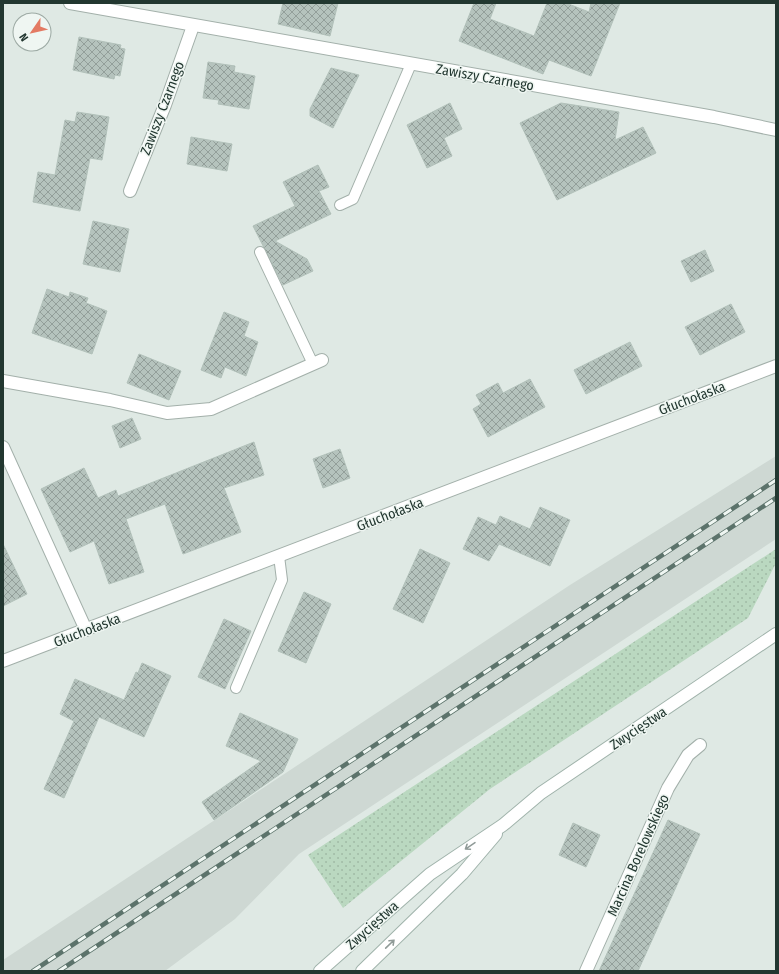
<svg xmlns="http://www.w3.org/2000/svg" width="779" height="974" viewBox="0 0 779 974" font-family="'Fira Sans Condensed',sans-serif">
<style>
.built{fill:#ced8d3}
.grass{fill:url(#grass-dots)}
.building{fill:url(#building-cross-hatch);stroke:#b2c1ba}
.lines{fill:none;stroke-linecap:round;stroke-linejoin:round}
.service-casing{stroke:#a3b0aa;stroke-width:12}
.minor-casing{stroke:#a3b0aa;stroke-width:14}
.secondary-casing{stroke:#a0b3ab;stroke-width:14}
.service{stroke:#fff;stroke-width:10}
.minor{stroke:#fff;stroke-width:12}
.secondary{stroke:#fff;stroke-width:12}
.rail-casing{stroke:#5c736b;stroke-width:4.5}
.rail{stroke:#eff6f2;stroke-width:3;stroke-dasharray:9;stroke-linecap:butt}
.oneway{stroke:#909b98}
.labels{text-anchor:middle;stroke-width:3;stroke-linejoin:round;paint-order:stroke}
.street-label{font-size:14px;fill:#223730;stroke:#eff6f2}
</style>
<defs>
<pattern id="grass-dots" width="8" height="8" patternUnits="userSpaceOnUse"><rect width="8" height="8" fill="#bad8c0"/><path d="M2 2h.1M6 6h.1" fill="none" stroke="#a0baa5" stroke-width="1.8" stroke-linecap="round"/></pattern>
<pattern id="building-cross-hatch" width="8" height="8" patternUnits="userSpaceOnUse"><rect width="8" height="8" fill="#b5c3bd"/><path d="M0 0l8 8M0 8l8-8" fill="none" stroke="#939f9a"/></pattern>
</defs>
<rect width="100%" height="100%" fill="#dfe9e4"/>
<!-- built -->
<polygon class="built" points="776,456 776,539 299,854 235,919 165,971 3,971 3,960 570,585"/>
<!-- grass -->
<polygon class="grass" points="776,549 776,563 748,618 490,789 343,908 308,855"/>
<!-- building -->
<g class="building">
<polygon points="283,3 338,3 330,36 278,24"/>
<polygon points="474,3 496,3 490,19 534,36 547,3 566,3 589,12 591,3 620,3 591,76 549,60 543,74 459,41"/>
<polygon points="79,37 121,45 120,48 125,49 120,76 115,75 114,79 73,70"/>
<polygon points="208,62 235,66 234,72 255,76 249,109 218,104 219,100 203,98"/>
<polygon points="331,68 359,75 333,128 310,116 310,109"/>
<polygon points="450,103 462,129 444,138 452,156 427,168 407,125"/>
<polygon points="561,103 619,112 615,140 643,127 656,153 557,200 520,123"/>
<polygon points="77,112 109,117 102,160 90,158 80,211 33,202 38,172 55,175 65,120 75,122"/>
<polygon points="191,137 232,144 227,171 187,164"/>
<polygon points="318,165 329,187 319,191 331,214 275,241 307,259 313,271 283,285 253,226 295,206 283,182"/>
<polygon points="93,221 129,229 120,272 83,264"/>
<polygon points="705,250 714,271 691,282 681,261"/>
<polygon points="47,289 69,297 70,292 88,298 86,303 107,311 92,354 32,333"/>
<polygon points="731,304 745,332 700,355 685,327"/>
<polygon points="224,312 249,322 244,336 258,342 246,376 225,367 221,378 201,370"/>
<polygon points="630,342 642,366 586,394 574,370"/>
<polygon points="139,354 181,371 169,400 127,383"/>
<polygon points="530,379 545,407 488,437 473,409 481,404 476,395 498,383 503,393"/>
<polygon points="132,418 141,439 120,448 112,426"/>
<polygon points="254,442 264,475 224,488 241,532 183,554 165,504 126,519 144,572 109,584 94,541 70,552 41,489 84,468 98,498 116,490 118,496"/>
<polygon points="340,449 350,478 323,488 313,459"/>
<polygon points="540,507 570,520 550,566 499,544 489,561 463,549 478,517 496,525 500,516 530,529"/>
<polygon points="3,544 27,594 3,606"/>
<polygon points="420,549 450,563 423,623 393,609"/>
<polygon points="304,592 331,604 306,663 278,651"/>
<polygon points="224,619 251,631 225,689 198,677"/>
<polygon points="142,663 171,676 144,737 99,717 64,798 44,789 74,721 60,714 75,679 124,700 136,672 138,673"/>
<polygon points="240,713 298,739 283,772 214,820 202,802 261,761 226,746"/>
<polygon points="668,820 700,834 638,971 599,971"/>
<polygon points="573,823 600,835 586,867 559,855"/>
</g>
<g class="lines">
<!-- service casing -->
<g class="service-casing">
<g id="service">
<polyline points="340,205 353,199 411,64"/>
<polyline points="260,252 313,364"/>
<polyline points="236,688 282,580 279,556"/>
</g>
</g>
<!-- minor casing -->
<g class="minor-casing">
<g id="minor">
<polyline points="70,3 714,117 776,130"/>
<polyline points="130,191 165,105 193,26"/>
<polyline points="3,381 110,400 167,413 211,409 322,360"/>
<polyline points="3,447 86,630"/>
<polyline points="3,661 776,366"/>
<polyline points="586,971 668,788 688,755 700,745"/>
</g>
</g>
<!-- secondary casing -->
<g class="secondary-casing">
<g id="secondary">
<polyline points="320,971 430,874 503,825 541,793 776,634"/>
<polyline points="362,971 462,874 496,834"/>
</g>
</g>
<!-- service -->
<use href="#service" class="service"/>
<!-- minor -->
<use href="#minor" class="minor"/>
<!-- secondary -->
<use href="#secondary" class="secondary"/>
<!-- rail casing -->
<g class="rail-casing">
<g id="rail">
<polyline points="33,971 776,480"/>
<polyline points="59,971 776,498"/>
</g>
</g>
<!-- rail -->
<use href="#rail" class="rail"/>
</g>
<!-- one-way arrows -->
<defs><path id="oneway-shaft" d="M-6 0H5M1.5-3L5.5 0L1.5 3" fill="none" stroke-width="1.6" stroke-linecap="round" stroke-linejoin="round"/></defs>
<g class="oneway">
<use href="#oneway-shaft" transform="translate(470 846) rotate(146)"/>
<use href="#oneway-shaft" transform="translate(390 944) rotate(-44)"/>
</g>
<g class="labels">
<!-- street labels -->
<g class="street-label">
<text transform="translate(485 77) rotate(10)" y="5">Zawiszy Czarnego</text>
<text transform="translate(162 108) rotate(-69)" y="5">Zawiszy Czarnego</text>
<text transform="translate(692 398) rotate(-21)" y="5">Głuchołaska</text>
<text transform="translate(390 514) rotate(-21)" y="5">Głuchołaska</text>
<text transform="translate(87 630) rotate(-21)" y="5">Głuchołaska</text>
<text transform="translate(638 728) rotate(-34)" y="5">Zwycięstwa</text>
<text transform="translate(638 855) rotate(-66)" y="5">Marcina Borelowskiego</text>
<text transform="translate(372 925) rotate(-42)" y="5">Zwycięstwa</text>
</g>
</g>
<!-- border -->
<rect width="779" height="974" fill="none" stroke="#223730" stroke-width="8"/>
<!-- north arrow -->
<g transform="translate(32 32) rotate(236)"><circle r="19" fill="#eff6f2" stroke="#9daaa4"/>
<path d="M0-3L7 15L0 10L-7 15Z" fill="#e37a63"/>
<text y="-6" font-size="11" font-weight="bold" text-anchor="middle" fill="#223730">N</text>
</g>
</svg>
